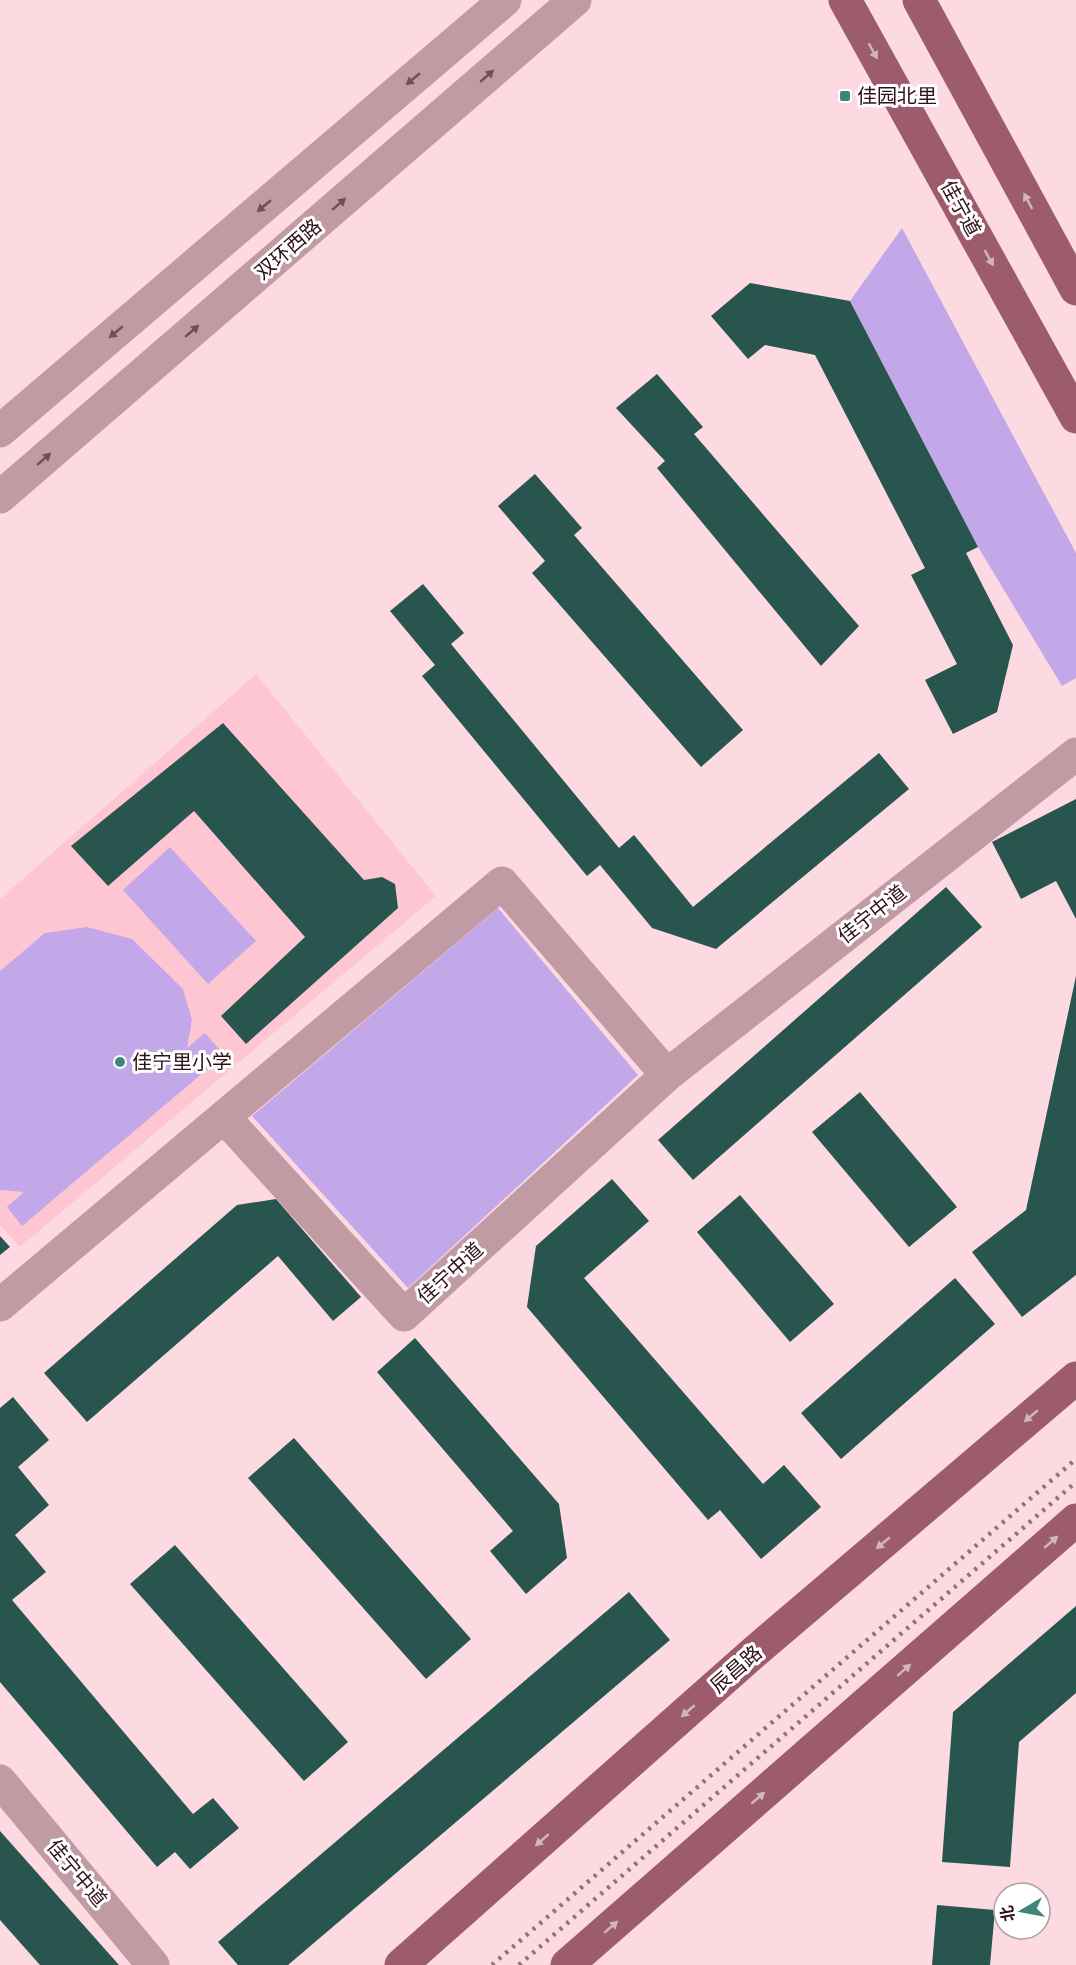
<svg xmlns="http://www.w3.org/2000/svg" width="1076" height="1965" viewBox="0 0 1076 1965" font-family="Lato,'Noto Sans SC',sans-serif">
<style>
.built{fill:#fec6d3}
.green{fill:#c2a8e8}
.building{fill:#28554e}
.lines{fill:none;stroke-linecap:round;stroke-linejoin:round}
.minor{stroke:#c09ba3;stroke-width:33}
.major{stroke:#9c5c6e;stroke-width:33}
.rail{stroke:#92717a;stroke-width:4.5;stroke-dasharray:3 6;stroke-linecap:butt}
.oneway{fill:#d2b6be}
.oneway2{fill:#704f58}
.poi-dot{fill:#40857b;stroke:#fff;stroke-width:2}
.labels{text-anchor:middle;stroke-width:6;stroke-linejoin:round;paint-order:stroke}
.poi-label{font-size:20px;fill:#2f111a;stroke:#fff;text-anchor:start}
.street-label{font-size:20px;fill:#2f111a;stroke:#fff}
</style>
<rect width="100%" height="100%" fill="#fddae2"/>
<!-- built -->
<polygon class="built" points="256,674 436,896 20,1247 0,1225 0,899"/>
<!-- green -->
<g class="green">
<polygon points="902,228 1076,553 1076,678 1062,686 978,547 850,301"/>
<polygon points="170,847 256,941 208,984 123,890"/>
<polygon points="498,908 638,1075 408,1288 252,1116"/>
<polygon points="87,927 132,939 183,989 192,1020 187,1048 205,1033 224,1055 22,1226 7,1207 24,1192 0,1190 0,971 45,933"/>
</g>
<!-- building -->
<g class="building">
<polygon points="750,283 850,301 978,547 966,553 1013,645 997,712 953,734 925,680 957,664 911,575 925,568 815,355 765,345 748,359 711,316"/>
<polygon points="657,374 703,427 694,434 859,626 821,666 657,468 665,461 616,408"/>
<polygon points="535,474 582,528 574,535 743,730 701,767 532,573 545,561 498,506"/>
<polygon points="423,584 464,633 451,644 619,848 634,835 693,907 879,753 909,789 716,949 652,928 600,865 587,876 422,676 435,665 390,611"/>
<polygon points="223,723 364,880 382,877 395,884 398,908 246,1044 221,1016 305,937 194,811 108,886 71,846"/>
<polygon points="1076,799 1076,919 1056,881 1021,899 992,842"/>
<polygon points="946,887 982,927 693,1180 658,1140"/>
<polygon points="1076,976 1076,1275 1022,1317 972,1252 1026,1210"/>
<polygon points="860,1092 957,1207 909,1247 812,1132"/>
<polygon points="612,1179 649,1221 584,1278 763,1484 784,1465 821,1507 761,1559 720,1510 708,1520 527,1307 536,1246"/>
<polygon points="740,1195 834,1304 790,1342 697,1232"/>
<polygon points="276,1199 361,1297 333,1321 278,1256 87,1422 44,1373 237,1205"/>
<polygon points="0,1236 10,1247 0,1255"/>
<polygon points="955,1278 995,1324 841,1459 801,1413"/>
<polygon points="415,1338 559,1504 567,1558 526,1594 490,1551 513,1531 377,1372"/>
<polygon points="13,1397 49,1440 18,1467 49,1505 15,1535 46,1572 12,1600 193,1814 213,1798 239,1828 190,1869 175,1852 157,1867 0,1682 0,1408"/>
<polygon points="294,1438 471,1639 426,1679 248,1478"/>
<polygon points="175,1545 348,1742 304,1781 130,1584"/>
<polygon points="629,1592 670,1640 288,1965 238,1965 218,1942"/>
<polygon points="1076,1606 1076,1693 1019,1742 1010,1867 942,1862 953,1712"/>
<polygon points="0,1831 119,1965 40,1965 0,1920"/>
<polygon points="937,1905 995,1910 990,1965 932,1965"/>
</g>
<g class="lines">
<!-- minor -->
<g class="minor">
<polyline points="0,431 505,0"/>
<polyline points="0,497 575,0"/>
<polyline points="224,1117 404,1315 667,1075 1076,754"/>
<polyline points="0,1305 502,883 667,1075"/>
<polyline points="0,1781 153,1965"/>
</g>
<!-- major -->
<g class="major">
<polyline points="845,0 1076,417"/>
<polyline points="919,0 1076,289"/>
<polyline points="401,1965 752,1654 1076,1378"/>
<polyline points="567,1965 1076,1520"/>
</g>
<!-- rail -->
<g class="rail">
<polyline points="492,1965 1076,1459"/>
<polyline points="519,1965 1076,1482"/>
</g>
</g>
<!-- one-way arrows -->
<defs><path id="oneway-solid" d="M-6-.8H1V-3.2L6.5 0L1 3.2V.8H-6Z" transform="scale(1.5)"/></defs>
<g class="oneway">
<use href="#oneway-solid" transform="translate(873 51) rotate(61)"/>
<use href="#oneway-solid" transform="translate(1028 201) rotate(-118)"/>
<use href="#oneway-solid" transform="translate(989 258) rotate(61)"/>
<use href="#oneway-solid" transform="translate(1031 1416) rotate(140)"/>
<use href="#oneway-solid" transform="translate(1051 1542) rotate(-41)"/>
<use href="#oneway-solid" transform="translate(883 1543) rotate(140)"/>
<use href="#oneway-solid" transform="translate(904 1670) rotate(-41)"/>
<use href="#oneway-solid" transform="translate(688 1711) rotate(139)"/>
<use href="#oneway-solid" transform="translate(758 1798) rotate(-41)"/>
<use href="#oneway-solid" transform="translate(542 1840) rotate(139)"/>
<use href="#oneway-solid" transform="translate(611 1927) rotate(-41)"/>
</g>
<g class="oneway2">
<use href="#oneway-solid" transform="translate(487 76) rotate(-41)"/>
<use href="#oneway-solid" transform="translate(413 79) rotate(140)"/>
<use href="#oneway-solid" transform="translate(339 204) rotate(-41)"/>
<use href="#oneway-solid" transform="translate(264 206) rotate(140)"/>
<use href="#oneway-solid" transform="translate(192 331) rotate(-41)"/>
<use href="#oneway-solid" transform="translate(116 332) rotate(140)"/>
<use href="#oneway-solid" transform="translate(44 459) rotate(-41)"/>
</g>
<!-- markers -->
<g class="poi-dot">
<rect x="839" y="90" width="12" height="12" rx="3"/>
<circle cx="120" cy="1062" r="6"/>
</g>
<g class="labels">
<!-- poi labels -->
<g class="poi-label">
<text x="857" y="103">佳园北里</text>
<text x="132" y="1069">佳宁里小学</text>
</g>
<!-- street labels -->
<g class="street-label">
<text transform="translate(961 208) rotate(61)" y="7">佳宁道</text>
<text transform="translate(288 249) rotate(-41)" y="7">双环西路</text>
<text transform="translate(872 914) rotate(-38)" y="7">佳宁中道</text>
<text transform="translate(450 1273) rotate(-42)" y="7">佳宁中道</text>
<text transform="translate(736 1669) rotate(-41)" y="7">辰昌路</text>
<text transform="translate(77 1873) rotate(50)" y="7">佳宁中道</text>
</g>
</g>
<!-- north arrow -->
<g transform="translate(1022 1911) rotate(260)"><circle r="28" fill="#ffffff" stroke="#aca0a3" stroke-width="1.5"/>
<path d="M0-4.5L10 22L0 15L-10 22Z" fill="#40857b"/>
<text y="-9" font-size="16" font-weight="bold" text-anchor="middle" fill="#2f111a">北</text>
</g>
</svg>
